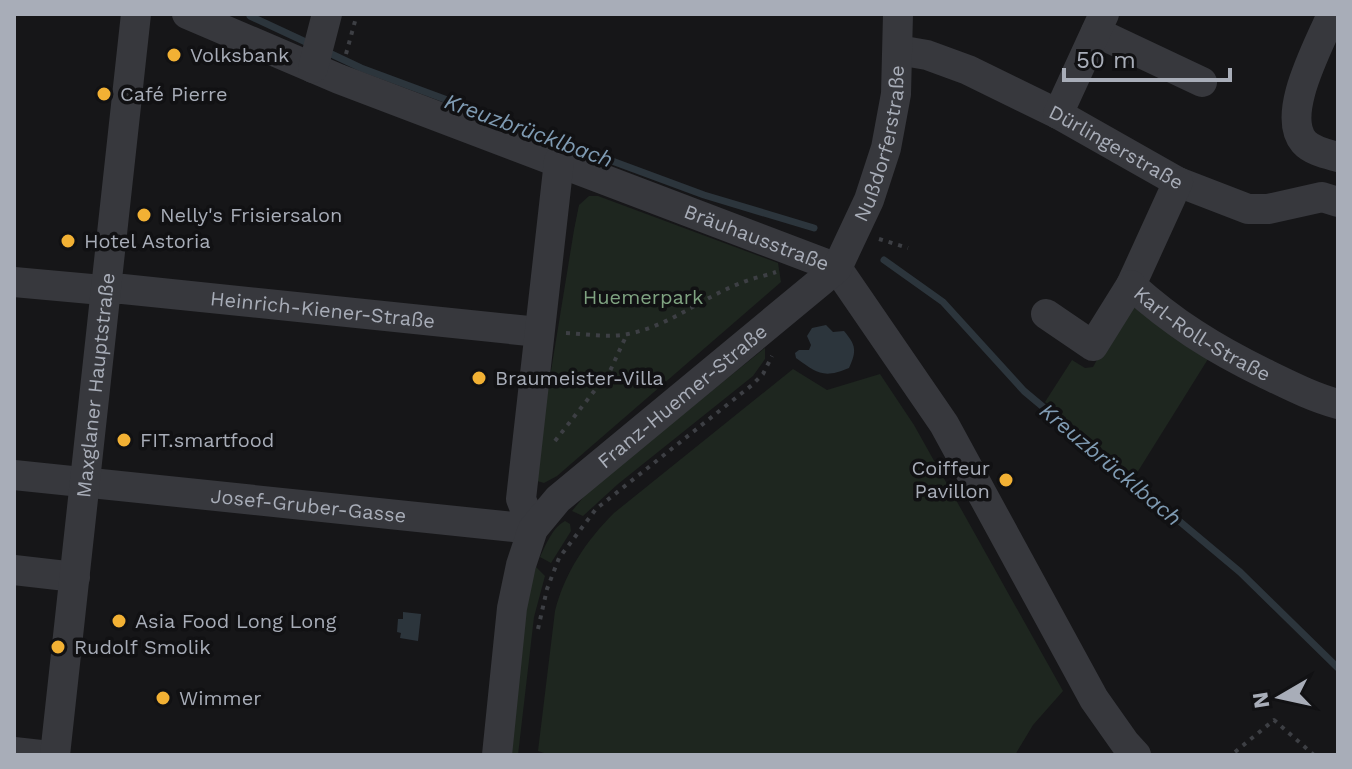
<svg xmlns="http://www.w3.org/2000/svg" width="1352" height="769" viewBox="0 0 1352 769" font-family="'Work Sans',sans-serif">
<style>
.green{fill:#1e261f}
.water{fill:#2c353c}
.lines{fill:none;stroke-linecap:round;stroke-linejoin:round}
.stream{stroke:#2c353c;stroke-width:7}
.path{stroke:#3d3f44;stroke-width:4;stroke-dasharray:4 6;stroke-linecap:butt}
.minor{stroke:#37383d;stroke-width:30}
.poi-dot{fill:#f2b134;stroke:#111113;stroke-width:3}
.labels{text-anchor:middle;stroke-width:7;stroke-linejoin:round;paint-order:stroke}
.poi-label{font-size:20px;fill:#a8adb8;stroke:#111113;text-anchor:start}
.street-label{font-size:20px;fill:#a8adb8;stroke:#111113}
.park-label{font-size:20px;fill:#7fa381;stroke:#111113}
.water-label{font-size:22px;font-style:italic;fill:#7f9bb3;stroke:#111113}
</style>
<rect width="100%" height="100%" fill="#161618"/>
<!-- green -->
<g class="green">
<polygon points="589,196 598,196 778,263 781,282 557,476 544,483 537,481 535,469 574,230 579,205"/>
<polygon points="1126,308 1135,308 1208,359 1135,476 1045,402 1072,360 1085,368 1093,367"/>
<polygon points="765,348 765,359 753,376 618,484 583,516 572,511 590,489"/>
<path d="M 793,369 L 827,390 L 880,374 L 914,425 L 1063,691 L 1033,725 L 1015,755 L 550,755 L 538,751 L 555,611 C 565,572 586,541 614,513 Z"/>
<path d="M 565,521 L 570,524 L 571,531 L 551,563 L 540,557 C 546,544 553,527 565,521 Z"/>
<polygon points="536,567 545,576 534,617 518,755 505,755 521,614"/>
</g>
<!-- water -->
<g class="water">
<path d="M 826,325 L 833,332 L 844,331 C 856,345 857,351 849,368 C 823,379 817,373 796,358 L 795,353 L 799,350 L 809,350 L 811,345 L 807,336 L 812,328 Z"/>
<polygon points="403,612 421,614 418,641 400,638 401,633 397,632 398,619 403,619"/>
</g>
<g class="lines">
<!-- stream -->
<g class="stream">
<polyline points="250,16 310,44"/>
<polyline points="325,51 361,68 704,195 814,228"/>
<polyline points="884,260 943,302 1024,391 1240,572 1338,668"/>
</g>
<!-- path -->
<g class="path">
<polyline points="346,54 357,14"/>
<polyline points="879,239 908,248"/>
<path d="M 566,333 C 587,334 608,338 628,334 C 672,325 701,298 741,283 C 752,278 765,276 776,272"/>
<polyline points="555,441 610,371 627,334"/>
<polyline points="538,629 547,589 559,558 596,509 752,385 763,374 772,356"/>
<polyline points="1235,752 1274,720 1314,755"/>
</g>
<!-- minor -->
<g class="minor">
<path id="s1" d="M 187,14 L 339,79 L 837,268 L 944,424 L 1094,699 L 1125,743 L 1136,755"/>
<path d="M 1332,14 C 1320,44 1280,114 1304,142 C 1312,151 1327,154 1338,157"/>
<polyline points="1096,32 1202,82"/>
<path id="s2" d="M 898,50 L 927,55 L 968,70 L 1058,114 L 1178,182 L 1248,209 L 1268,209 L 1322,197 L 1338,202"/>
<polyline points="313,68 327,14"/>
<polyline points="1058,114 1104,14"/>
<path id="s3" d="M 1178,182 L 1131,285 C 1173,323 1213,348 1264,373 C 1289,385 1312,397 1338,404"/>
<path id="s4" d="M 14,282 L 91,289 L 123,289 L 539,332"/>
<polyline points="1046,314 1093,346 1131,285"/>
<path id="s5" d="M 14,475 L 533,529 L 521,499 L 559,161"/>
<polyline points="14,570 75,577"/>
<polyline points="14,752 41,755"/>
<path id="s6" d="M 55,755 L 136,14"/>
<path id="s7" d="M 497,755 L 512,608 L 521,565 L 533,529 L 558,499 L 837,268 L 869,200 L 886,148 L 896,94 L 898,14"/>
</g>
</g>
<!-- markers -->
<g class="poi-dot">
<circle cx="174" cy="55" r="8"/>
<circle cx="104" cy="94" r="8"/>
<circle cx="144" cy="215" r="8"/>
<circle cx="68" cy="241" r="8"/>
<circle cx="479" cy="378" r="8"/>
<circle cx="124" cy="440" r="8"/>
<circle cx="1006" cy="480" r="8"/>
<circle cx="119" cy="621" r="8"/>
<circle cx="58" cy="647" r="8"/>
<circle cx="163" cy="698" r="8"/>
</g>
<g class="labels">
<!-- poi labels -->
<g class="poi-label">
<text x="190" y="62">Volksbank</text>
<text x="120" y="101">Café Pierre</text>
<text x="160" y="222">Nelly's Frisiersalon</text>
<text x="84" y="248">Hotel Astoria</text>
<text x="495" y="385">Braumeister-Villa</text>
<text x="140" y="447">FIT.smartfood</text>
<text x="990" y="475" text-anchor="end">Coiffeur<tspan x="990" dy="23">Pavillon</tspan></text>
<text x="135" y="628">Asia Food Long Long</text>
<text x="74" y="654">Rudolf Smolik</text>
<text x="179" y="705">Wimmer</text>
</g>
<!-- street labels -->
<g class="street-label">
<text dy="7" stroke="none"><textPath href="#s7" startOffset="764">Nußdorferstraße</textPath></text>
<text dy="7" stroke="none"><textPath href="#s2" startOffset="240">Dürlingerstraße</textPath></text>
<text dy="7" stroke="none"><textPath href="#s1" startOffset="612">Bräuhausstraße</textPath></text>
<text dy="7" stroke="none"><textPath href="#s4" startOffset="310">Heinrich-Kiener-Straße</textPath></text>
<text dy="7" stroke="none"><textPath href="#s3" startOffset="200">Karl-Roll-Straße</textPath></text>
<text dy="7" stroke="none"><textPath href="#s6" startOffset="372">Maxglaner Hauptstraße</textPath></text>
<text dy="7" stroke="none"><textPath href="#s7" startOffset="430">Franz-Huemer-Straße</textPath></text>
<text dy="7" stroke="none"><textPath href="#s5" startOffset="296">Josef-Gruber-Gasse</textPath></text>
</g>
<!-- park labels -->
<g class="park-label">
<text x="643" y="304">Huemerpark</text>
</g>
<!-- water labels -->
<g class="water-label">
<text transform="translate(529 130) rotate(20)" y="8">Kreuzbrücklbach</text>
<text transform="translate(1111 464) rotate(40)" y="8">Kreuzbrücklbach</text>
</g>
</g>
<!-- border -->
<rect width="1352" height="769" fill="none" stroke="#a8adb8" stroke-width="32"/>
<!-- north arrow -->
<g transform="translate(1280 697) rotate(261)" stroke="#111113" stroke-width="6" paint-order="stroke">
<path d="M0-6L14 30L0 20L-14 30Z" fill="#a8adb8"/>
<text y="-12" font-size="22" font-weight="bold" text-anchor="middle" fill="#a8adb8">N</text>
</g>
<!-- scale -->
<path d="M1064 68v12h166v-12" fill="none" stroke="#a8adb8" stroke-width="4"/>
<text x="1076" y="68" font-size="24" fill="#a8adb8" stroke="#111113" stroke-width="6" paint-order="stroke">50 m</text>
</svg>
